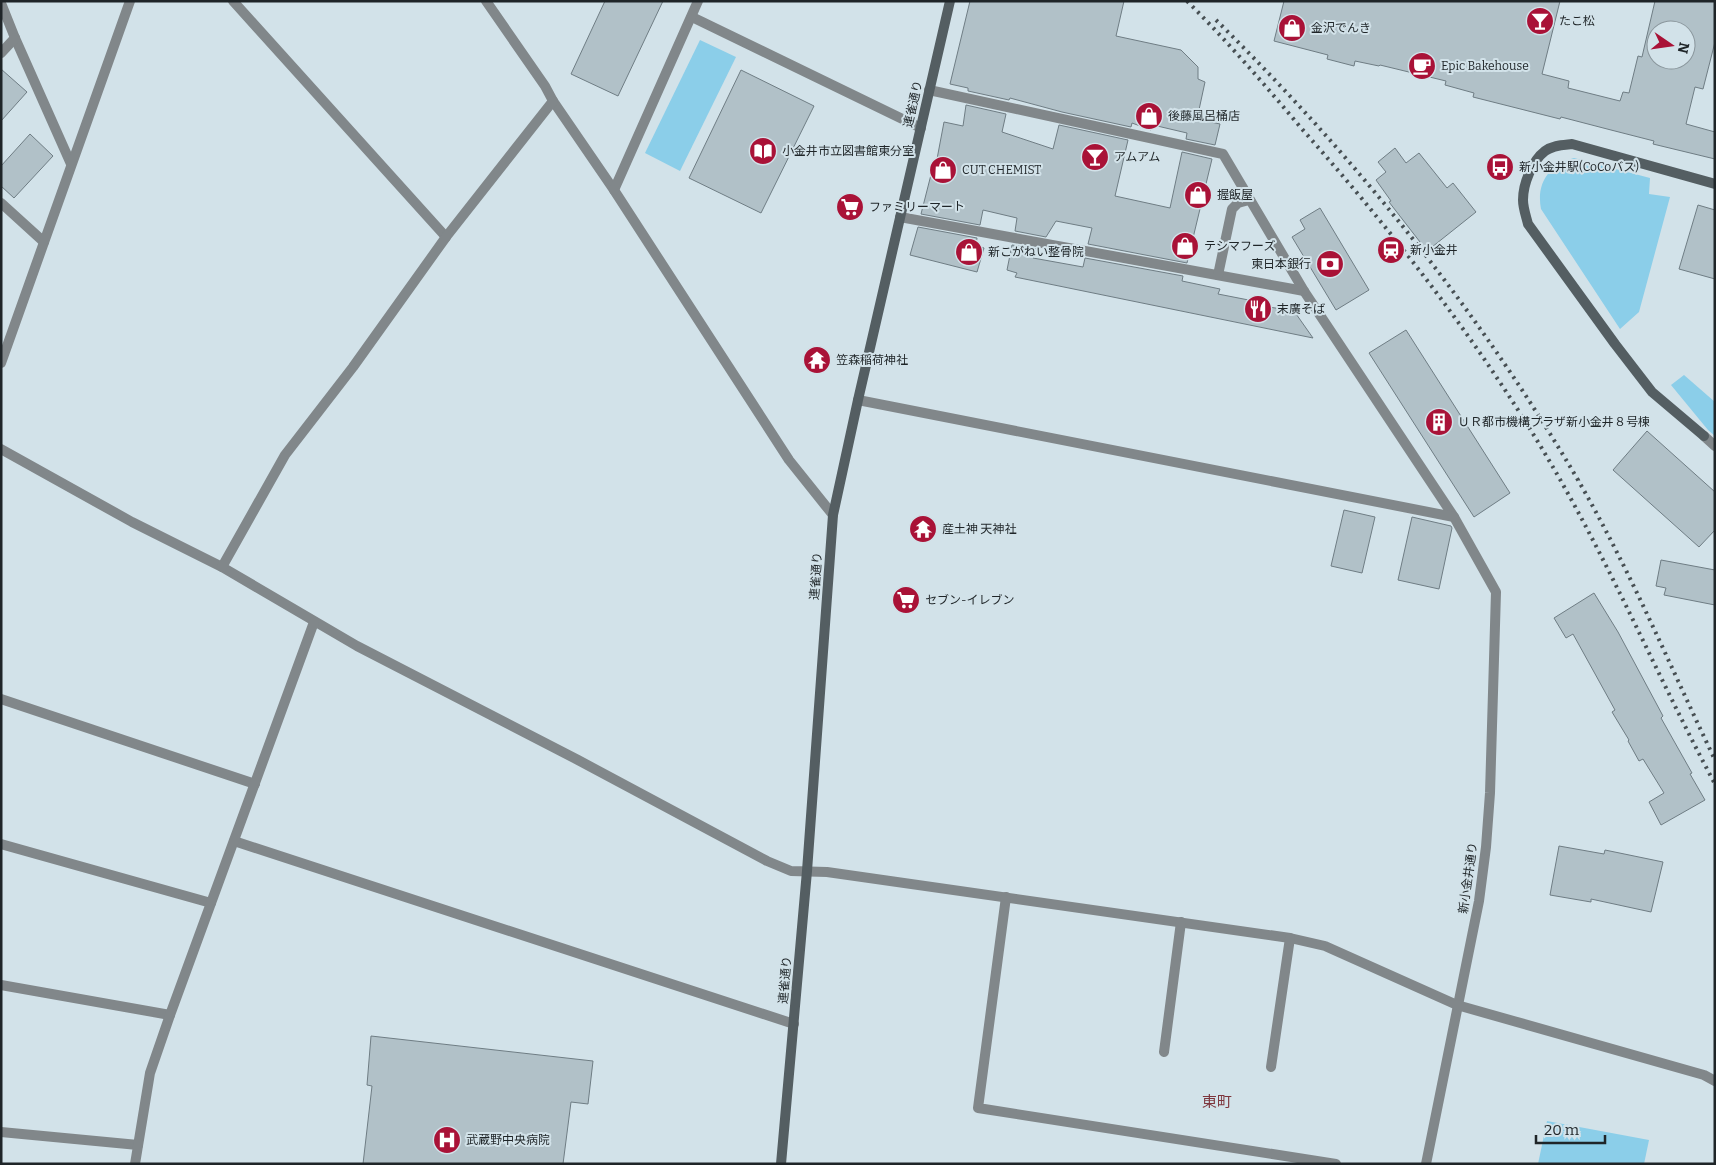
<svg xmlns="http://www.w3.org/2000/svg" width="1716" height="1165" viewBox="0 0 1716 1165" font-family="Bitter,'Noto Sans JP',serif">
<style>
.green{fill:#8bcee9}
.building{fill:#b1c1c8;stroke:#6f7d84;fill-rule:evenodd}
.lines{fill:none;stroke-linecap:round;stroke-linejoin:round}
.street{stroke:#81878a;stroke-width:10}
.secondary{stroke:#545e62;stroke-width:10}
.rail{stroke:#474f53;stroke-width:4;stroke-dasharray:2.5 5;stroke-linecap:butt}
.labels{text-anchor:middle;stroke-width:4;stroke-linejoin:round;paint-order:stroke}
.poi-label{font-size:12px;fill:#1f2528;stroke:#d2e2e9;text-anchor:start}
.street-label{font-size:12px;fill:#1f2528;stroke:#d2e2e9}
.quarter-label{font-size:15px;fill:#7d353c;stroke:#d2e2e9}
</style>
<rect width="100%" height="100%" fill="#d2e2e9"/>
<!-- green -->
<g class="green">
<polygon points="700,40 736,57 680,171 645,153"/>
<path d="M 1574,158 L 1650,178 L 1649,194 L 1670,197 L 1639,312 L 1620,329 L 1541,209 C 1536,183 1549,165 1574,158 Z"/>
<polygon points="1684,375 1715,402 1715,436 1708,430 1671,385"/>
<polygon points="1547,1121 1649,1140 1644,1164 1538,1164"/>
</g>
<!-- building -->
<g class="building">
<polygon points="605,1 663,1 618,96 571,74"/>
<polygon points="970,1 1124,1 1116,36 1181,50 1198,67 1198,79 1205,82 1197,119 1220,124 1215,145 1186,139 1187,133 1153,125 1151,130 1132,123 1131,127 1062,112 1010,98 1009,100 968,91 968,88 950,84"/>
<path d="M 1284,1 L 1560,1 L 1542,74 L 1569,81 L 1568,88 L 1620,101 L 1623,92 L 1629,93 L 1638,56 L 1642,57 L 1655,1 L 1715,1 L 1715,42 L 1703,89 L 1695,87 L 1686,124 L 1715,132 L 1715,159 L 1653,144 L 1654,141 L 1611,130 L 1561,117 L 1560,119 L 1473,97 L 1474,93 L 1445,85 L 1446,81 L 1380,65 L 1379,66 L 1355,61 L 1354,66 L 1327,59 L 1328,55 L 1274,41 ZM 1656,30 L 1686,30 L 1686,60 L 1656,60 Z"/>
<polygon points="1,69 27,92 1,121"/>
<polygon points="741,70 814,106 761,213 689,178"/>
<polygon points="966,105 1006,114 1002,132 1053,149 1059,125 1128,140 1115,196 1170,208 1182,152 1212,159 1187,263 1088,244 1092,228 1056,221 1046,237 1015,231 1017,218 983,210 980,225 921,214 935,159 937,159 944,122 963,126"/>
<polygon points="30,134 53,156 14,198 1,186 1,166"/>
<polygon points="1395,148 1406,163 1419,153 1447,188 1453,183 1476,212 1427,251 1389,202 1391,201 1376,180 1386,172 1378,162"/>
<polygon points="1698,205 1715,210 1715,279 1679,269"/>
<polygon points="1320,208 1369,290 1336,310 1292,237 1305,229 1300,220"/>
<polygon points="918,227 977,238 976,245 984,248 977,272 910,255"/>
<polygon points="1012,245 1038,249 1033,258 1083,267 1085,258 1183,276 1182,281 1220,289 1218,294 1269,304 1269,307 1294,311 1313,338 1015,277 1017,273 1007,270"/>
<polygon points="1406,330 1510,493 1474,517 1369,353"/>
<polygon points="1647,431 1715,492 1715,530 1699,547 1613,470"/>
<polygon points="1344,510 1375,517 1362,573 1331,566"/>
<polygon points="1412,517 1451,526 1452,528 1439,589 1398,580"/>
<polygon points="1661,560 1715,570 1715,605 1664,595 1666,588 1656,586"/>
<polygon points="1594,593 1618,632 1663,716 1661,718 1692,773 1690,774 1705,800 1661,825 1649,802 1664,793 1643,759 1639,761 1628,741 1629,740 1612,712 1615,710 1573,634 1566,638 1554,618"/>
<polygon points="1559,846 1604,854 1605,850 1663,862 1651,912 1591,899 1591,902 1550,895"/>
<polygon points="371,1036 593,1061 588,1104 571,1102 563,1164 363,1164 372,1086 367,1085"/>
</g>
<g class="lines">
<!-- street -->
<g class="street">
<polyline points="233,1 446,237"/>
<polyline points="486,1 545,86 553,101 614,190 789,460 833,515"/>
<polyline points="1,3 15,38 71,164"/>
<polyline points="692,17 921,128"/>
<polyline points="1,53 15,38"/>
<polyline points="929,90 1223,154 1304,291 1454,517 1496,592 1490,793 1486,847 1479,901 1426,1164"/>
<polyline points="614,190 698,1"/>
<polyline points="1,203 44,242"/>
<polyline points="900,217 1304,291"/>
<polyline points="1218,275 1232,209 1238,203 1249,200"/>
<polyline points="1,363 130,1"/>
<polyline points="858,400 1454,517"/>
<polyline points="1704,436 1715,446"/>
<polyline points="1,449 132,522 222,567 357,646 578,760 767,861 791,871 827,872 1290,938 1325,946 1457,1005 1704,1075 1715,1081"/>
<polyline points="222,567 285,455 353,367 446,237 553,101"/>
<polyline points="1,699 255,784"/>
<polyline points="234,841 794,1024"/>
<polyline points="1,844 211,903"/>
<polyline points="1006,897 978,1108 1336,1164"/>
<polyline points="1,985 170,1015"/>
<polyline points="1164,1052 1181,922"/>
<polyline points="1271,1067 1290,938"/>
<polyline points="1,1132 138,1145"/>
<polyline points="135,1164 150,1073 170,1015 314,622"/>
</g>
<!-- secondary -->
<g class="secondary">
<path d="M 1704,436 L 1652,392 L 1615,344 L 1528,224 C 1526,216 1523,208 1523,200 C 1523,184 1532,161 1545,151 C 1553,145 1563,145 1572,144 L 1715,184"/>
<polyline points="781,1164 807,871 833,515 858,400 950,1"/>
</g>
<!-- rail -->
<g class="rail">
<path d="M 1187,1 C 1228,42 1265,85 1302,129 C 1393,232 1477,339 1547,457 C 1610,563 1657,676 1715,784"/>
<path d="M 1216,20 C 1355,157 1479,311 1578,480 C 1630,570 1670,666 1715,760"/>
</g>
</g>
<!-- icons -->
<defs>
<g id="bar-disc" transform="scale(1.4375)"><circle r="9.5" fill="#a91237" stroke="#d2e2e9"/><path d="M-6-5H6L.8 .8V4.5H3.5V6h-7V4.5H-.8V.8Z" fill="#fff"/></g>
<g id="shop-disc" transform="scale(1.4375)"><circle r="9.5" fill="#a91237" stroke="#d2e2e9"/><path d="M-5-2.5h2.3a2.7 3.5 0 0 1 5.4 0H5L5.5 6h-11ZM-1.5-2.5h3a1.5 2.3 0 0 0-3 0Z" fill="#fff"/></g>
<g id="cafe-disc" transform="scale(1.4375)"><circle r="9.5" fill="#a91237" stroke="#d2e2e9"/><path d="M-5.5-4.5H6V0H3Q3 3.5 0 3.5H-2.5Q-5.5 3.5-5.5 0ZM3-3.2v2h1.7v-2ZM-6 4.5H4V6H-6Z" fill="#fff"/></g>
<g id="library-disc" transform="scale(1.4375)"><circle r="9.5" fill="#a91237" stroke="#d2e2e9"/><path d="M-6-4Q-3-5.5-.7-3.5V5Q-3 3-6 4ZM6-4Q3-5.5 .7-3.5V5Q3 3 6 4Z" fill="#fff"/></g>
<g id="bus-disc" transform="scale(1.4375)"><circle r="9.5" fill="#a91237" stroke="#d2e2e9"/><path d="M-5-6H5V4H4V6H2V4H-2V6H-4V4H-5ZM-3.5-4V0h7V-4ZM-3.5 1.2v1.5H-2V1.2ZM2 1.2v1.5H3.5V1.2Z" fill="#fff"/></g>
<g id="supermarket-disc" transform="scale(1.4375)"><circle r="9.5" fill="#a91237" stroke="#d2e2e9"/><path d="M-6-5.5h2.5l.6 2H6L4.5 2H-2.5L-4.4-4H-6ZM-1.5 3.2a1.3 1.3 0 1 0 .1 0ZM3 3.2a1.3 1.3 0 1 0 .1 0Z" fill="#fff"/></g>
<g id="station-disc" transform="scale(1.4375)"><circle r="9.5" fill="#a91237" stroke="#d2e2e9"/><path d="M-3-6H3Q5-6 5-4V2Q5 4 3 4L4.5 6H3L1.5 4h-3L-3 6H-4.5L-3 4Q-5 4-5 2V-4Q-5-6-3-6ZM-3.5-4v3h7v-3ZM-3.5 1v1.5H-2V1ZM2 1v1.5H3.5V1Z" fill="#fff"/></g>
<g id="bank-disc" transform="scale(1.4375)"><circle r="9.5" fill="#a91237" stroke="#d2e2e9"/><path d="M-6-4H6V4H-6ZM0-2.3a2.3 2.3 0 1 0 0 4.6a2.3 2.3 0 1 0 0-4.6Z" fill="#fff"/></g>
<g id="restaurant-disc" transform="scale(1.4375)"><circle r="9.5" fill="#a91237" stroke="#d2e2e9"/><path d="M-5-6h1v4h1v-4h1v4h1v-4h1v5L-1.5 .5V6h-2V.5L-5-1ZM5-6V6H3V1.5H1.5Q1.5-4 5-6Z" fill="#fff"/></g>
<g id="temple-disc" transform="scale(1.4375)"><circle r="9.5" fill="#a91237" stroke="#d2e2e9"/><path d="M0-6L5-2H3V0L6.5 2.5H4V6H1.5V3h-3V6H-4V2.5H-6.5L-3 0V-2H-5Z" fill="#fff"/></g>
<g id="building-disc" transform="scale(1.4375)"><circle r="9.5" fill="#a91237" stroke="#d2e2e9"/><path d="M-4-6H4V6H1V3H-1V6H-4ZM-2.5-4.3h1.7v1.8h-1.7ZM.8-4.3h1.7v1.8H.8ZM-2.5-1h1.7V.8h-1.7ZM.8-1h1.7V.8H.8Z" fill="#fff"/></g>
<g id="hospital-disc" transform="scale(1.4375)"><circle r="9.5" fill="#a91237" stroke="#d2e2e9"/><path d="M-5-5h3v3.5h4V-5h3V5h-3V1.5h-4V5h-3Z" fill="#fff"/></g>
</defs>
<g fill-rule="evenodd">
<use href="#bar-disc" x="1540" y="21"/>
<use href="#shop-disc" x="1292" y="28"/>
<use href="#cafe-disc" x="1422" y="66"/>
<use href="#shop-disc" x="1149" y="116"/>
<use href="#library-disc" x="763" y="151"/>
<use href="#bar-disc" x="1095" y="157"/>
<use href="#bus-disc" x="1500" y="167"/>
<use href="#shop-disc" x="943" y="170"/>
<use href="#shop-disc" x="1198" y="195"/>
<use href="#supermarket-disc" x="850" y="207"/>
<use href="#shop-disc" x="1185" y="246"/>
<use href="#station-disc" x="1391" y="250"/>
<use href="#shop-disc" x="969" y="252"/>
<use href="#bank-disc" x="1330" y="264"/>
<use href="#restaurant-disc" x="1258" y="309"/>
<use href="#temple-disc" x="817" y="360"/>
<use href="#building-disc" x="1439" y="422"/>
<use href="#temple-disc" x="923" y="529"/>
<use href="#supermarket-disc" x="906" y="600"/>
<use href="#hospital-disc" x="447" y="1140"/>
</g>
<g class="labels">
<!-- poi labels -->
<g class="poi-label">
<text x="1559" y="25">たこ松</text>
<text x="1311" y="32">金沢でんき</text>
<text x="1441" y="70">Epic Bakehouse</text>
<text x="1168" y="120">後藤風呂桶店</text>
<text x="782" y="155">小金井市立図書館東分室</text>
<text x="1114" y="161">アムアム</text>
<text x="1519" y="171">新小金井駅(CoCoバス)</text>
<text x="962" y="174">CUT CHEMIST</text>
<text x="1217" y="199">握飯屋</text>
<text x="869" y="211">ファミリーマート</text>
<text x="1204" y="250">テシマフーズ</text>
<text x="1410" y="254">新小金井</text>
<text x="988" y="256">新こがねい整骨院</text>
<text x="1311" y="268" text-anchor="end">東日本銀行</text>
<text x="1277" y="313">末廣そば</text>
<text x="836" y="364">笠森稲荷神社</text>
<text x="1458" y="426">ＵＲ都市機構プラザ新小金井８号棟</text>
<text x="942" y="533">産土神 天神社</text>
<text x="925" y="604">セブン-イレブン</text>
<text x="466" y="1144">武蔵野中央病院</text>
</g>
<!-- street labels -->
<g class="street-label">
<text transform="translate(913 104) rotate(-77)" y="4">連雀通り</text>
<text transform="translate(816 576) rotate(-86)" y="4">連雀通り</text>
<text transform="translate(1468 878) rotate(-82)" y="4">新小金井通り</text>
<text transform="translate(785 980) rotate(-85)" y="4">連雀通り</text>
</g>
<!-- quarter labels -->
<g class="quarter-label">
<text x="1217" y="1107">東町</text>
</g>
</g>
<!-- border -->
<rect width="1716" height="1165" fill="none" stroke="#1f2528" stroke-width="5"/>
<!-- north arrow -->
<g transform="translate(1671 45) rotate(103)"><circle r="24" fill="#d2e2e9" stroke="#8a969c"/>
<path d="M0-4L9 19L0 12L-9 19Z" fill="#a91237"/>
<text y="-8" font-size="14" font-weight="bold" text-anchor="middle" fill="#1f2528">N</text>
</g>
<!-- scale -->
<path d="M1536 1135v8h69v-8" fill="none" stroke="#1f2528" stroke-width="2.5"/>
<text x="1544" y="1135" font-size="15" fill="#1f2528" stroke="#d2e2e9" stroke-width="4" paint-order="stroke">20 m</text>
</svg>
